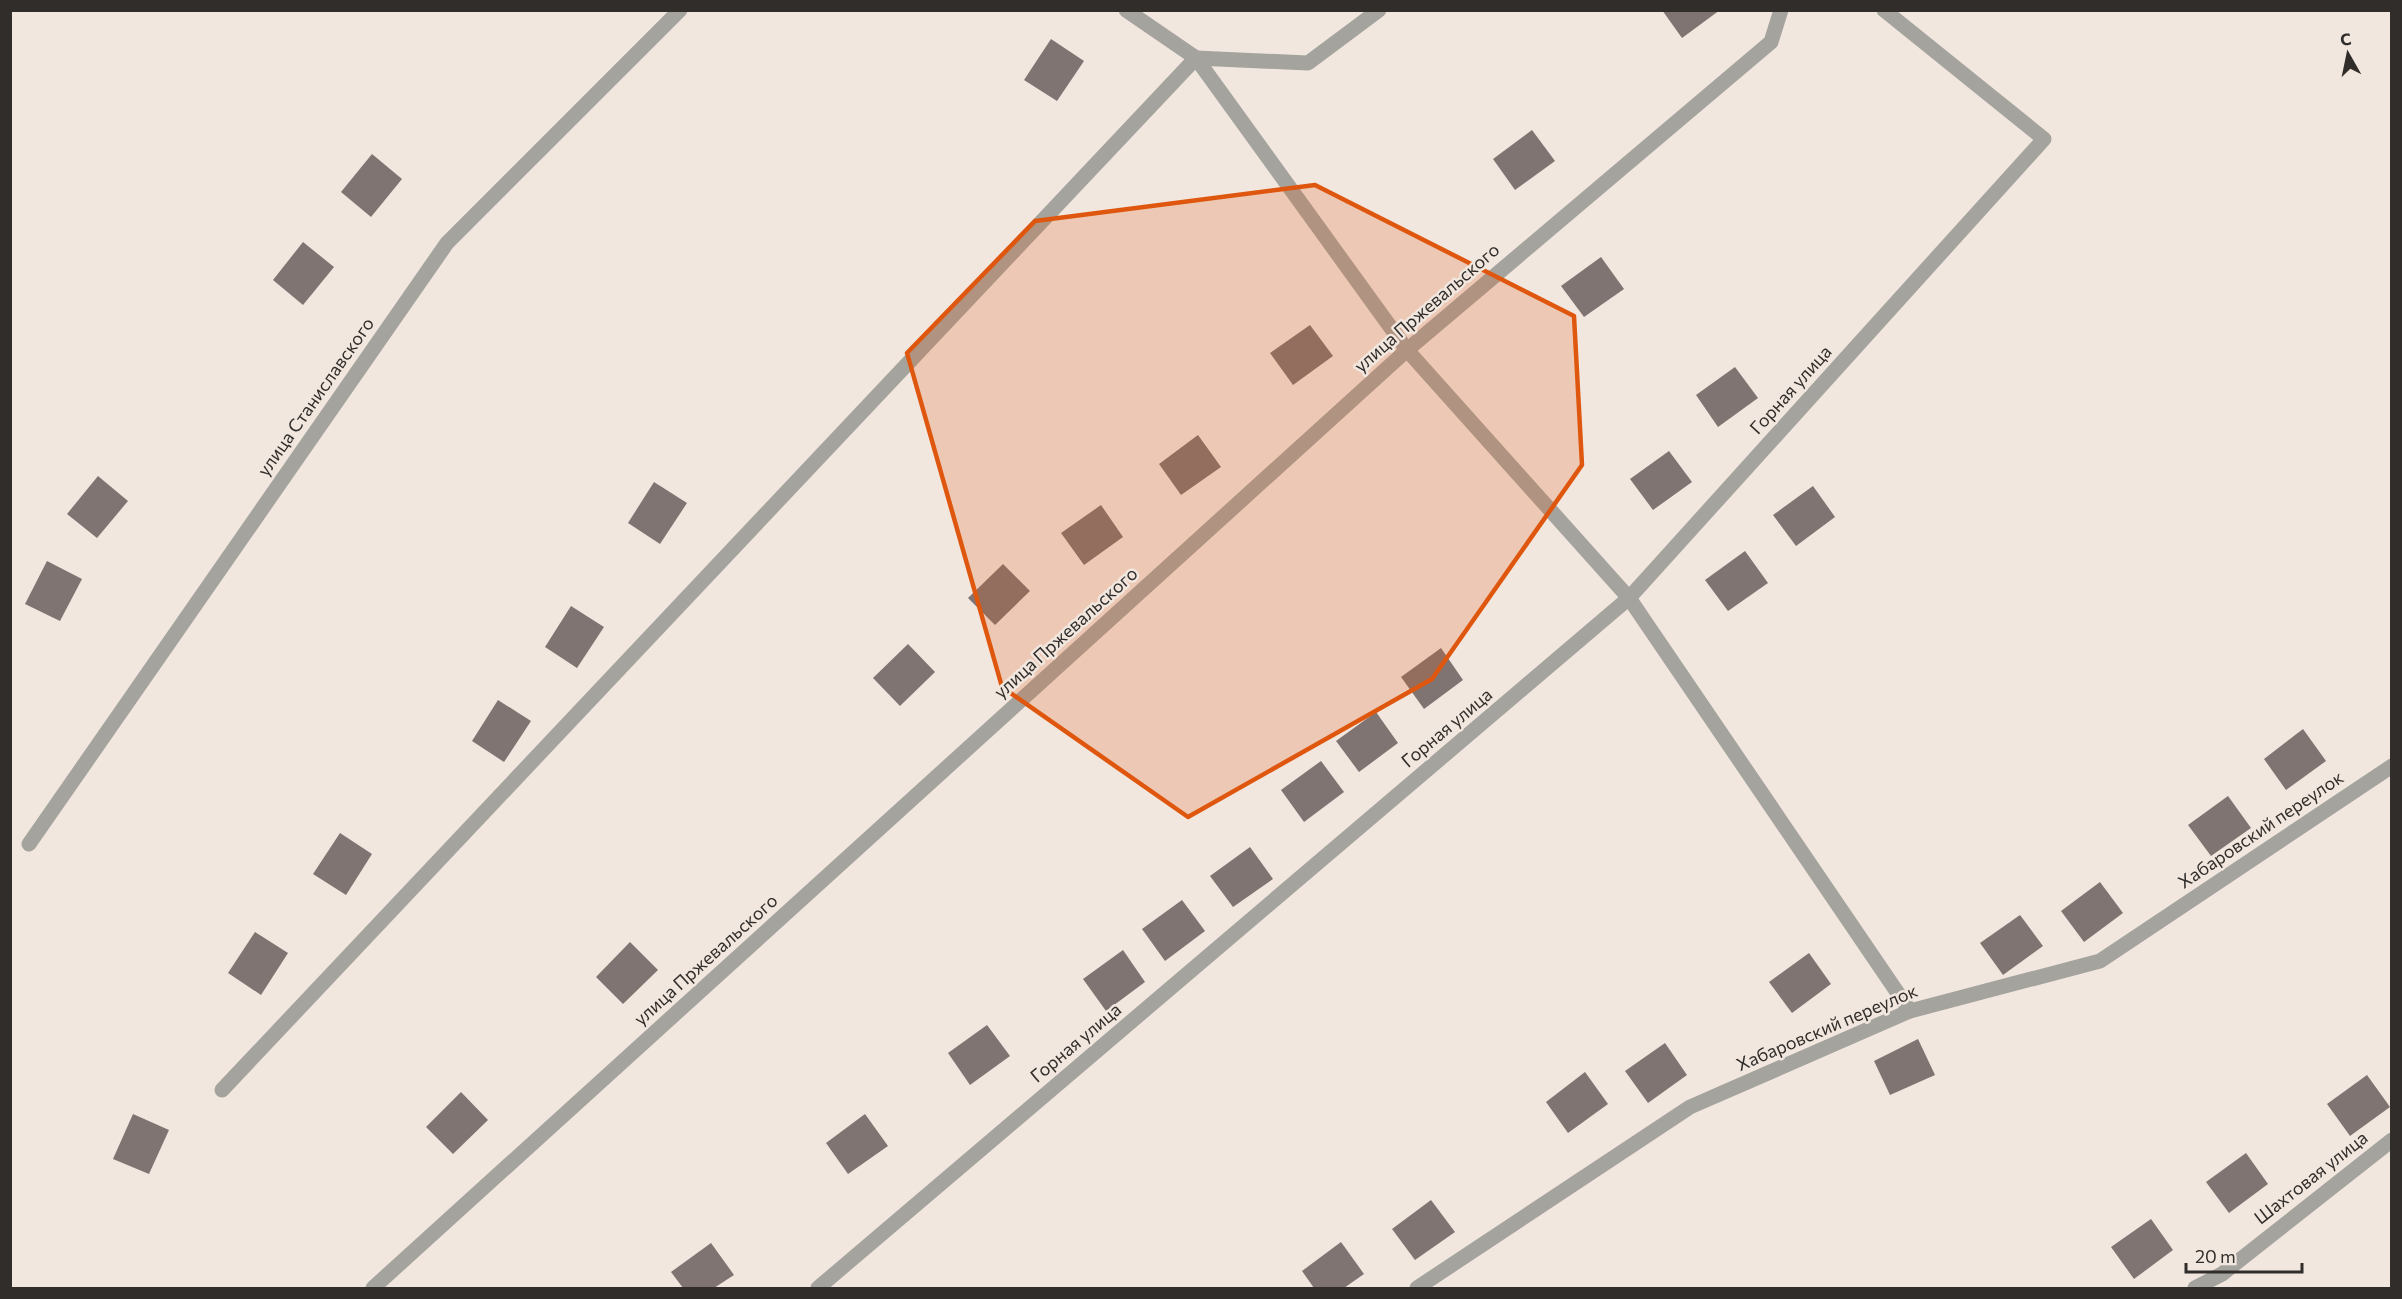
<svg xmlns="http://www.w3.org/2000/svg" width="2402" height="1299" viewBox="0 0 2402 1299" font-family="Commissioner,sans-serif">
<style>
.building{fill:#807472}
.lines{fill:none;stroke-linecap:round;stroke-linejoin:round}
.street{stroke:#a5a39e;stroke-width:15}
.marked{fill:#df570e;fill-opacity:0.2;stroke:#df570e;stroke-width:4.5;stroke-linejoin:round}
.labels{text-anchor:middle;stroke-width:5;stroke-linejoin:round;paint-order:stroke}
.street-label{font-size:18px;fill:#312d2a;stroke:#f1e7df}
</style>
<rect width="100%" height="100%" fill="#f1e7df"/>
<!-- building -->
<g class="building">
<polygon points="1662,10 1720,10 1682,38"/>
<polygon points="1051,39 1084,61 1057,101 1024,80"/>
<polygon points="1532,130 1555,161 1515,190 1493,159"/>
<polygon points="372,154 402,179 371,217 341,192"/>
<polygon points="303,242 334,267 303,305 273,280"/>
<polygon points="1601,257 1624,289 1584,317 1561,286"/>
<polygon points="1310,325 1333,356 1293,385 1270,353"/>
<polygon points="1735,367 1758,398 1718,427 1696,395"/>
<polygon points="1198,435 1221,467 1181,495 1159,464"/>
<polygon points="1669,451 1692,482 1653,510 1630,479"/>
<polygon points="98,476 128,501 97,538 67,514"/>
<polygon points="654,482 687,503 660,544 628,523"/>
<polygon points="1813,486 1835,517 1796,546 1773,515"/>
<polygon points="1101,505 1123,537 1084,565 1061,533"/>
<polygon points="1745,551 1768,583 1728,611 1705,580"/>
<polygon points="47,561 82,579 60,621 25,604"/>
<polygon points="1003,564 1030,591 995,625 968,598"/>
<polygon points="571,606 604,627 577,668 545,647"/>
<polygon points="908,644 935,672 900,706 873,678"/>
<polygon points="1441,648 1463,680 1424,709 1401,677"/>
<polygon points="498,700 531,721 504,762 472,741"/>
<polygon points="1376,712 1398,743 1359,772 1336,741"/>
<polygon points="2303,729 2326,761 2286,790 2264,759"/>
<polygon points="1321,761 1344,792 1304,822 1281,790"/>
<polygon points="2228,796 2251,828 2211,856 2188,825"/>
<polygon points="340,833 372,854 346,895 313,874"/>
<polygon points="1250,847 1273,879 1233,907 1210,876"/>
<polygon points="2100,882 2123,913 2084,942 2061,911"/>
<polygon points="1182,900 1205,931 1165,961 1142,929"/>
<polygon points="2020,915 2043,946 2003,975 1980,943"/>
<polygon points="255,932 288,953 261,995 228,973"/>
<polygon points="630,942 658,970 623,1004 596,977"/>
<polygon points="1123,950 1145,982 1106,1011 1083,979"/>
<polygon points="1809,953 1831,984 1792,1013 1769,982"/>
<polygon points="987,1025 1010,1056 970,1085 948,1053"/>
<polygon points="1918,1039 1935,1075 1890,1095 1874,1061"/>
<polygon points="1665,1043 1687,1075 1648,1103 1625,1071"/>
<polygon points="1585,1072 1608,1104 1568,1133 1546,1102"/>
<polygon points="2367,1075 2390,1107 2350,1136 2327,1104"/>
<polygon points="461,1092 488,1120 453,1154 426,1127"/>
<polygon points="133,1114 169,1130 149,1174 113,1159"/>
<polygon points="865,1114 888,1146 848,1174 826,1143"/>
<polygon points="2246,1153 2268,1184 2229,1213 2206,1182"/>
<polygon points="1431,1200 1455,1232 1415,1260 1392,1229"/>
<polygon points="2151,1219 2173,1250 2134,1279 2111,1247"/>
<polygon points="1341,1242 1364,1274 1344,1288 1314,1288 1302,1271"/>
<polygon points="711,1243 734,1275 714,1288 683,1288 671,1272"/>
</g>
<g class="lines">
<!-- street -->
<g class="street">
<polyline points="1126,10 1196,58 1407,350 1629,598 1910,1011"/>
<polyline points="29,844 447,243 680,10"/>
<polyline points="222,1090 1196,58 1308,63 1379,10"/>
<polyline points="373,1288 1407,350 1771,42 1781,10"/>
<polyline points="818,1288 1629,598 2044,139 1884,10"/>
<polyline points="1417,1288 1690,1107 1910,1011 2100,961 2392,766"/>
<polyline points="2195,1288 2222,1274 2392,1140"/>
</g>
</g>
<!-- marked area -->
<path class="marked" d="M 1315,185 L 1574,316 L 1582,465 L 1432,679 L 1188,817 L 1002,687 L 907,353 L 1035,221 Z"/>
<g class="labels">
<!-- street labels -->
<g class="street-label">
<text transform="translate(1427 308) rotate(-41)" y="6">улица Пржевальского</text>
<text transform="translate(1791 390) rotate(-48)" y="6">Горная улица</text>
<text transform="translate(316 397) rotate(-55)" y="6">улица Станиславского</text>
<text transform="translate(1066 633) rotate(-42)" y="6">улица Пржевальского</text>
<text transform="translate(1447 728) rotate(-40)" y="6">Горная улица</text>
<text transform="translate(2261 830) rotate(-34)" y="6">Хабаровский переулок</text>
<text transform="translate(706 960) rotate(-42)" y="6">улица Пржевальского</text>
<text transform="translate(1827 1028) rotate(-23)" y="6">Хабаровский переулок</text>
<text transform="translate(1076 1043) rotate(-40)" y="6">Горная улица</text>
<text transform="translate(2311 1178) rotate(-38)" y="6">Шахтовая улица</text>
</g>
</g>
<!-- border -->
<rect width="2402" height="1299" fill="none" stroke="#312d2a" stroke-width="24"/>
<!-- north arrow -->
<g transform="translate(2348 54) rotate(351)" stroke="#f1e7df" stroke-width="4.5" paint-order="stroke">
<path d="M0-4.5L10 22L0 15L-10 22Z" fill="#312d2a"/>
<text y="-9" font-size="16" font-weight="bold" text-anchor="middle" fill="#312d2a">С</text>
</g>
<!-- scale -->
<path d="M2186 1263v9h116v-9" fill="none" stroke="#312d2a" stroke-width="3"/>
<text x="2195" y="1263" font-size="18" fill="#312d2a" stroke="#f1e7df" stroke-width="4.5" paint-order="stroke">20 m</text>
</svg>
